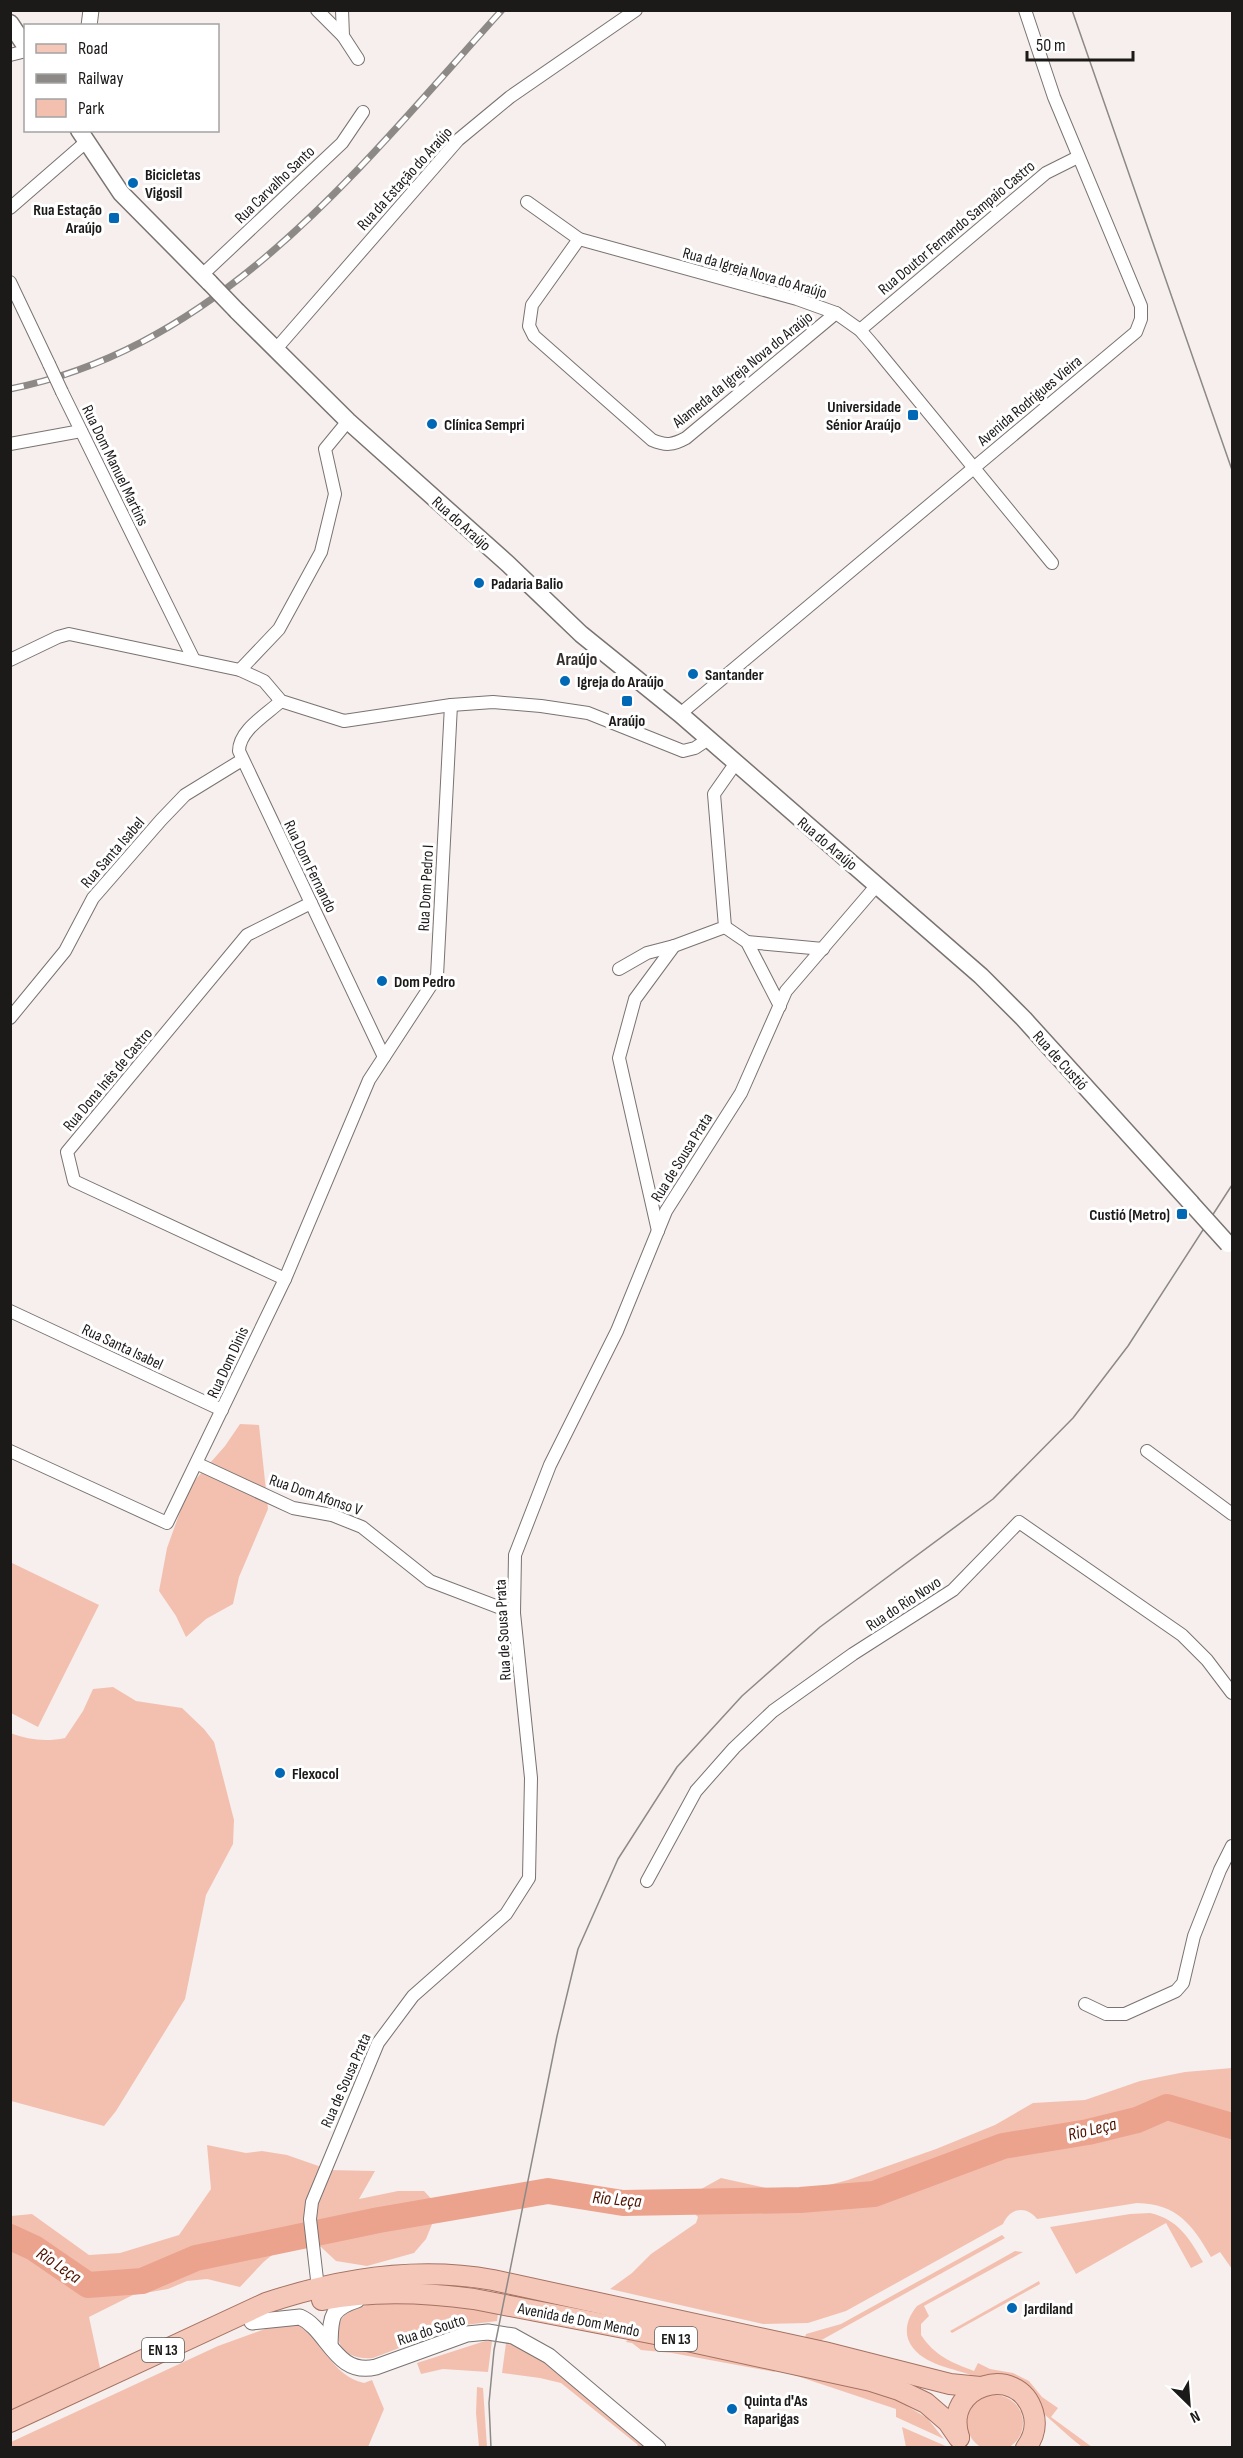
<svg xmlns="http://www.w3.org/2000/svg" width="1243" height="2458" viewBox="0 0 1243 2458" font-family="'Sofia Sans Condensed',sans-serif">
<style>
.green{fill:#f3c0b0}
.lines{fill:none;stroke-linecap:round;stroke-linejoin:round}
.river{stroke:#eba38d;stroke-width:26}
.minor-casing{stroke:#797371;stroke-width:14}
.tertiary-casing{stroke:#797371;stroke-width:17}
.secondary-casing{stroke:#797371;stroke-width:19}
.primary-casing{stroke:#a57262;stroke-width:22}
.minor{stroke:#fff;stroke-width:12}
.tertiary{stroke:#fff;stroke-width:15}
.secondary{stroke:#fff;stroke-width:16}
.primary{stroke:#f5c7b8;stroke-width:20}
.tram{stroke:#8d8987;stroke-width:1.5}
.rail-casing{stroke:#8d8987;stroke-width:7}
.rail{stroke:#fff;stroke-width:4.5;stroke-dasharray:14;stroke-linecap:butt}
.minor-bridge-casing{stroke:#797371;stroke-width:14;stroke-linecap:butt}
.secondary-bridge-casing{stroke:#797371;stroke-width:19;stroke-linecap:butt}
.minor-bridge{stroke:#fff;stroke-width:12}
.secondary-bridge{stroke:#fff;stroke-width:16}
.poi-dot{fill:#0068b4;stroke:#fff;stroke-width:2}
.labels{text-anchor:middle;stroke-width:6;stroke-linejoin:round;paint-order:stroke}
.shield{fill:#fff;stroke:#605f5e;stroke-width:1.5}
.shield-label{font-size:15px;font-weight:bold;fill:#1c1a19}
.poi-label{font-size:16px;font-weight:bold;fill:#1c1a19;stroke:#fff;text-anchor:start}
.street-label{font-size:16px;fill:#1c1a19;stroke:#fff}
.neighbourhood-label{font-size:18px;font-weight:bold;fill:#352f2e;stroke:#fff}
.water-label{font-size:18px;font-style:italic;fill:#511300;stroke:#fff}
</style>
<rect width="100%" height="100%" fill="#f6efed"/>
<!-- green -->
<g class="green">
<polygon points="240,1424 259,1425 268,1509 239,1577 233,1604 206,1619 186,1637 176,1616 159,1591 167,1548 189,1487 225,1446"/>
<polygon points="10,1562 99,1605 38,1727 11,1713"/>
<path d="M 113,1687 L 136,1701 L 182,1708 L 204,1729 L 214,1742 L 234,1820 L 233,1844 L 206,1895 L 185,1999 L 116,2111 L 104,2126 L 11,2101 L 10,1733 C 29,1740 46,1742 65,1738 L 83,1711 L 93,1689 Z"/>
<path d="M 1232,2068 L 1232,2269 L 1220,2252 L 1211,2257 C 1192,2224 1177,2204 1137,2203 L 1037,2219 C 1026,2205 1010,2208 1003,2224 L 846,2311 L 808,2323 L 763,2324 L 610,2289 L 632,2273 L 651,2254 L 696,2223 L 698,2217 L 694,2213 L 694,2193 L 721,2178 L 794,2194 L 848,2180 L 936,2149 L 995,2125 L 1033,2103 L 1085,2100 L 1140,2081 L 1185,2072 Z"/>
<path d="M 207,2145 L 246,2153 L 262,2151 L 287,2155 L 330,2170 L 375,2171 L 359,2199 L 398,2191 L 424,2191 L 439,2207 L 426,2239 L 414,2253 L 367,2266 L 336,2261 L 321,2247 C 272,2245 272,2254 240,2287 L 207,2279 L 187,2281 L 168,2289 L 133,2295 L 89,2317 L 100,2368 L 11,2410 L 11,2216 L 32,2214 L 89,2255 L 120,2253 L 179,2235 L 211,2189 Z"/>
<path d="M 1150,2213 C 1178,2219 1190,2239 1203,2262 L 1191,2268 L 1166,2223 L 1076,2274 L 1050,2227 L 1130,2214 Z"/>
<polygon points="1002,2235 1005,2238 818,2342 805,2338 806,2334 841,2324"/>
<path d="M 1015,2251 L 1023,2252 L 924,2306 L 929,2316 L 921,2324 L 921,2335 C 935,2356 951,2362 974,2371 L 978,2363 L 990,2369 L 1013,2373 L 1029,2381 L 1042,2397 L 1058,2408 L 1051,2417 L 1092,2447 L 1082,2447 C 1069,2437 1057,2425 1044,2414 C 1029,2403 997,2386 979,2378 C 959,2369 928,2367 913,2348 C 902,2334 907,2318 917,2306 Z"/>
<polygon points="1039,2281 1040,2284 952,2333 950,2331"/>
<path d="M 404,2302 L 463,2306 L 498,2313 L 497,2321 L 457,2326 L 373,2358 C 341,2361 327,2336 347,2311 L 368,2305 Z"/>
<path d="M 297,2324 C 324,2340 331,2376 364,2383 L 372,2380 L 384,2409 L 368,2447 L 11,2448 L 11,2442 L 218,2346 L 276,2325 Z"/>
<polygon points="629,2338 775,2369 775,2372 672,2353 641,2350 632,2343 626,2342"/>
<polygon points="485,2341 492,2341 488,2372 443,2369 421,2374 417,2363"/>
<path d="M 506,2343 C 541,2348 618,2422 648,2447 L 636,2447 L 638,2445 L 561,2383 L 540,2378 L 502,2373 Z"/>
<polygon points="794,2373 860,2386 905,2401 907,2406 927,2418 944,2439 896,2417 896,2409 794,2375"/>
<polygon points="477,2387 483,2388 487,2447 479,2447 476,2413"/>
<circle cx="995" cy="2423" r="28"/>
<polygon points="902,2427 948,2447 906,2447"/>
</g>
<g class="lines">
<!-- river -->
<polyline class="river" points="10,2237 34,2248 88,2285 142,2281 196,2258 379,2220 548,2191 623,2203 800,2200 874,2194 1003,2146 1088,2132 1137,2120 1167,2107 1232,2126"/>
<!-- minor casing -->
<g class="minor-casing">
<g id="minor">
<polyline points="317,10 343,36"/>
<polyline points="342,10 343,36 358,59"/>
<polyline points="10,55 26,51"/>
<polyline points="527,202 579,239 797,299 836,313 860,330 873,345 1052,563"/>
<polyline points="10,208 86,142"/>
<path d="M 579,239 L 532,305 L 529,326 L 534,336 L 652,440 C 666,446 673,445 686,438 L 836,313"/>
<polyline points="202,275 342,143 363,112"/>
<polyline points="10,282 49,364"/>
<polyline points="860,330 1046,173 1078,157"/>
<polyline points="276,349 458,140 510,97 636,10"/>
<polyline points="62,392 194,660"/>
<polyline points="10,444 81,431"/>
<polyline points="10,660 58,637 69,634 240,670 264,681 281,701 344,721 451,705 493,702 541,706 588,713 683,751 695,748 707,740"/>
<polyline points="240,670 279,629 321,552 335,494 325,449 348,421"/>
<path d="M 281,701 C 266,715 239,730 239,751 L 384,1057"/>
<polyline points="680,714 1136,332 1141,319 1141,306 1054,97 1025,10"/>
<polyline points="725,927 747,942 780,1006"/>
<polyline points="747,942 823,949"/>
<polyline points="619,969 647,953 674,946"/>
<polyline points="10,1018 65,951 93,898 161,820 185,795 242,760"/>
<polyline points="658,1231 619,1058 635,999 674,946 725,927 714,794 735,764"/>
<polyline points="285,1279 74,1181 67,1152 247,935 311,903"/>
<polyline points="10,1311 222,1410"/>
<polyline points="10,1451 167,1523 285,1279 369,1080 437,976 451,705"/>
<polyline points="1147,1451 1232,1514"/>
<polyline points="198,1464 293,1508 332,1515 362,1527 430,1581 514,1613"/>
<polyline points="647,1881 696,1791 734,1748 773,1711 853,1654 953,1590 1019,1522 1182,1635 1207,1660 1232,1693"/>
<polyline points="1085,2004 1106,2014 1125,2014 1176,1991 1183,1983 1194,1936 1220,1870 1232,1846"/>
<polyline points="318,2288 310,2219 312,2202 378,2043 413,1996 506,1914 529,1878 531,1778 514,1613 515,1555 550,1465 617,1331 666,1211 741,1093 786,991 877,885"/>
</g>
</g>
<!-- tertiary casing -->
<g class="tertiary-casing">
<g id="tertiary">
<polyline points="89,26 91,10"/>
<path d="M 252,2322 L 300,2317 C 328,2329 335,2377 376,2367 L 467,2334 L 488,2332 L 513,2336 L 549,2356 L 658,2448"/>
<path d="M 330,2345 C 331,2318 329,2309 357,2300"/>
</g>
</g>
<!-- secondary casing -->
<g class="secondary-casing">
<g id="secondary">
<polyline points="10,23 26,47"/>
<polyline points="79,130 121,193 210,283"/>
<polyline points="237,311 348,421 508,564 581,634 680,714 981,976 1024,1019 1191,1203"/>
</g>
</g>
<!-- primary casing -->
<g class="primary-casing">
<g id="primary">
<path d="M 322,2300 C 371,2290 424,2292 474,2299 L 655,2334 L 871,2381 L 899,2390 L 926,2403 L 948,2422 L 959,2438"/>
<path d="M 10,2422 L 266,2303 C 338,2279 417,2266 493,2280 L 824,2352 L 950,2384 L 980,2387"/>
<path d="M 959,2437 C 942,2385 1018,2362 1033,2412 C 1037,2425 1034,2437 1026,2448"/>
</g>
</g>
<!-- minor -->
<use href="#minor" class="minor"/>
<!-- tertiary -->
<use href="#tertiary" class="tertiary"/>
<!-- secondary -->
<use href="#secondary" class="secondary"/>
<!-- primary -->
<use href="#primary" class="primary"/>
<!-- tram -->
<g class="tram">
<polyline points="1072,10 1232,470"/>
<polyline points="491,2448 489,2403 494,2350 557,2036 578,1949 618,1859 677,1767 742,1696 820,1627 993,1499 1073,1418 1128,1346 1232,1185"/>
</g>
<!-- rail casing -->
<g class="rail-casing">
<path id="rail" d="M 10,389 C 225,346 363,163 502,10"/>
</g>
<!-- rail -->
<use href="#rail" class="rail"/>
<!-- minor-bridge casing -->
<g class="minor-bridge-casing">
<polyline id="minor-bridge" points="49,364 62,392"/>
</g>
<!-- secondary-bridge casing -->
<g class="secondary-bridge-casing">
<g id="secondary-bridge">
<polyline points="210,283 237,311"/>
<polyline points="1191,1203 1228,1244"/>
</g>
</g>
<!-- minor-bridge -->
<use href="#minor-bridge" class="minor-bridge"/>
<!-- secondary-bridge -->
<use href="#secondary-bridge" class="secondary-bridge"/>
</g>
<!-- markers -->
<g class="poi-dot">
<circle cx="133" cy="183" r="6"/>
<rect x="108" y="212" width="12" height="12" rx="3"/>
<rect x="907" y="409" width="12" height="12" rx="3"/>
<circle cx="432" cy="424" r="6"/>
<circle cx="479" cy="583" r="6"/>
<circle cx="693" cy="674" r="6"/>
<circle cx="565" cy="681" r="6"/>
<rect x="621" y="695" width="12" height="12" rx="3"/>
<circle cx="382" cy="981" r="6"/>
<rect x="1176" y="1208" width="12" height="12" rx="3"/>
<circle cx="280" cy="1773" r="6"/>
<circle cx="1012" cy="2308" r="6"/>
<circle cx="732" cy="2409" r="6"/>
</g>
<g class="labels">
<!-- shield labels -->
<g class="shield">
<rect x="655" y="2327" width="42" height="24" rx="4.5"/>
<rect x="142" y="2338" width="42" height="24" rx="4.5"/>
</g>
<g class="shield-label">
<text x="676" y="2344">EN 13</text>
<text x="163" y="2355">EN 13</text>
</g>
<!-- poi labels -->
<g class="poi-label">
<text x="145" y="180">Bicicletas<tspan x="145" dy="18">Vigosil</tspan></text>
<text x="102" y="215" text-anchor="end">Rua Estação<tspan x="102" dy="18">Araújo</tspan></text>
<text x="901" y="412" text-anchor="end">Universidade<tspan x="901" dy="18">Sénior Araújo</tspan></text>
<text x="444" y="430">Clínica Sempri</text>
<text x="491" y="589">Padaria Balio</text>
<text x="705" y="680">Santander</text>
<text x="577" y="687">Igreja do Araújo</text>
<text x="627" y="726" text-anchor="middle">Araújo</text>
<text x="394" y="987">Dom Pedro</text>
<text x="1170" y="1220" text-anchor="end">Custió (Metro)</text>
<text x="292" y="1779">Flexocol</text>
<text x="1024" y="2314">Jardiland</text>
<text x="744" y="2406">Quinta d'As<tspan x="744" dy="18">Raparigas</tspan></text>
</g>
<!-- street labels -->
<g class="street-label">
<text transform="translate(404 178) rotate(-48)" y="6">Rua da Estação do Araújo</text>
<text transform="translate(274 184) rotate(-44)" y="6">Rua Carvalho Santo</text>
<text transform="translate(956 227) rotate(-40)" y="6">Rua Doutor Fernando Sampaio Castro</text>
<text transform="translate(755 272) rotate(16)" y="6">Rua da Igreja Nova do Araújo</text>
<text transform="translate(742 369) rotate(-39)" y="6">Alameda da Igreja Nova do Araújo</text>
<text transform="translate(1029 400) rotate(-40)" y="6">Avenida Rodrigues Vieira</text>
<text transform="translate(116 465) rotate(64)" y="6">Rua Dom Manuel Martins</text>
<text transform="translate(462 523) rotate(42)" y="6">Rua do Araújo</text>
<text transform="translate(828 843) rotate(40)" y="6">Rua do Araújo</text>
<text transform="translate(112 852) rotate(-49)" y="6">Rua Santa Isabel</text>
<text transform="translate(311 866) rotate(64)" y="6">Rua Dom Fernando</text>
<text transform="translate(425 888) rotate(-87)" y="6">Rua Dom Pedro I</text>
<text transform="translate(1061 1060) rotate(48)" y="6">Rua de Custió</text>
<text transform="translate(107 1079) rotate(-50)" y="6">Rua Dona Inês de Castro</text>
<text transform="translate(681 1157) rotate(-58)" y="6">Rua de Sousa Prata</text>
<text transform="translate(123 1346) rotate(25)" y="6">Rua Santa Isabel</text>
<text transform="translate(227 1362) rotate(-65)" y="6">Rua Dom Dinis</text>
<text transform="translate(316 1494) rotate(19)" y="6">Rua Dom Afonso V</text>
<text transform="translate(903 1603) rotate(-33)" y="6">Rua do Rio Novo</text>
<text transform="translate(502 1630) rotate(-93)" y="6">Rua de Sousa Prata</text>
<text transform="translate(345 2080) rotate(-66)" y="6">Rua de Sousa Prata</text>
<text transform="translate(579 2319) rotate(11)" y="6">Avenida de Dom Mendo</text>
<text transform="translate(431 2329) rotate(-18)" y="6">Rua do Souto</text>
</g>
<!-- neighbourhood labels -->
<g class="neighbourhood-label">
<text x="577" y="665">Araújo</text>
</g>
<!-- water labels -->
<g class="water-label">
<text transform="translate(1092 2129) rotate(-14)" y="6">Rio Leça</text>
<text transform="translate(617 2199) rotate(5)" y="6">Rio Leça</text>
<text transform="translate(59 2265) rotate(34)" y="6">Rio Leça</text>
</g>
</g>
<!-- border -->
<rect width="1243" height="2458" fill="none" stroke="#1c1a19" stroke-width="24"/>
<!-- legend -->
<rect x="24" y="24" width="195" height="108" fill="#ffffff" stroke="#a4a3a3" stroke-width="1.5"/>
<rect x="36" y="44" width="30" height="9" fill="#f5c7b8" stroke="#a4a3a3" stroke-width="1.5"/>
<text x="78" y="54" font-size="18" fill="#1c1a19">Road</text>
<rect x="36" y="74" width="30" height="9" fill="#8d8987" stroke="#a4a3a3" stroke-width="1.5"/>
<text x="78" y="84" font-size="18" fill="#1c1a19">Railway</text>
<rect x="36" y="99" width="30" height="18" fill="#f3c0b0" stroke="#a4a3a3" stroke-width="1.5"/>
<text x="78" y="114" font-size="18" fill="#1c1a19">Park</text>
<!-- north arrow -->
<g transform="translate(1189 2404) rotate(155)" stroke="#ffffff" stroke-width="4.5" paint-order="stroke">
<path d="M0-4.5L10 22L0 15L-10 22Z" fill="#1c1a19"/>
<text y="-9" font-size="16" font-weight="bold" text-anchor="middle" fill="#1c1a19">N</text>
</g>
<!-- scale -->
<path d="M1027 51v9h106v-9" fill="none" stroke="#1c1a19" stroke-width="3"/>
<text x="1036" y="51" font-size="18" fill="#1c1a19" stroke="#ffffff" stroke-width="4.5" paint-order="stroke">50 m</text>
</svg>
